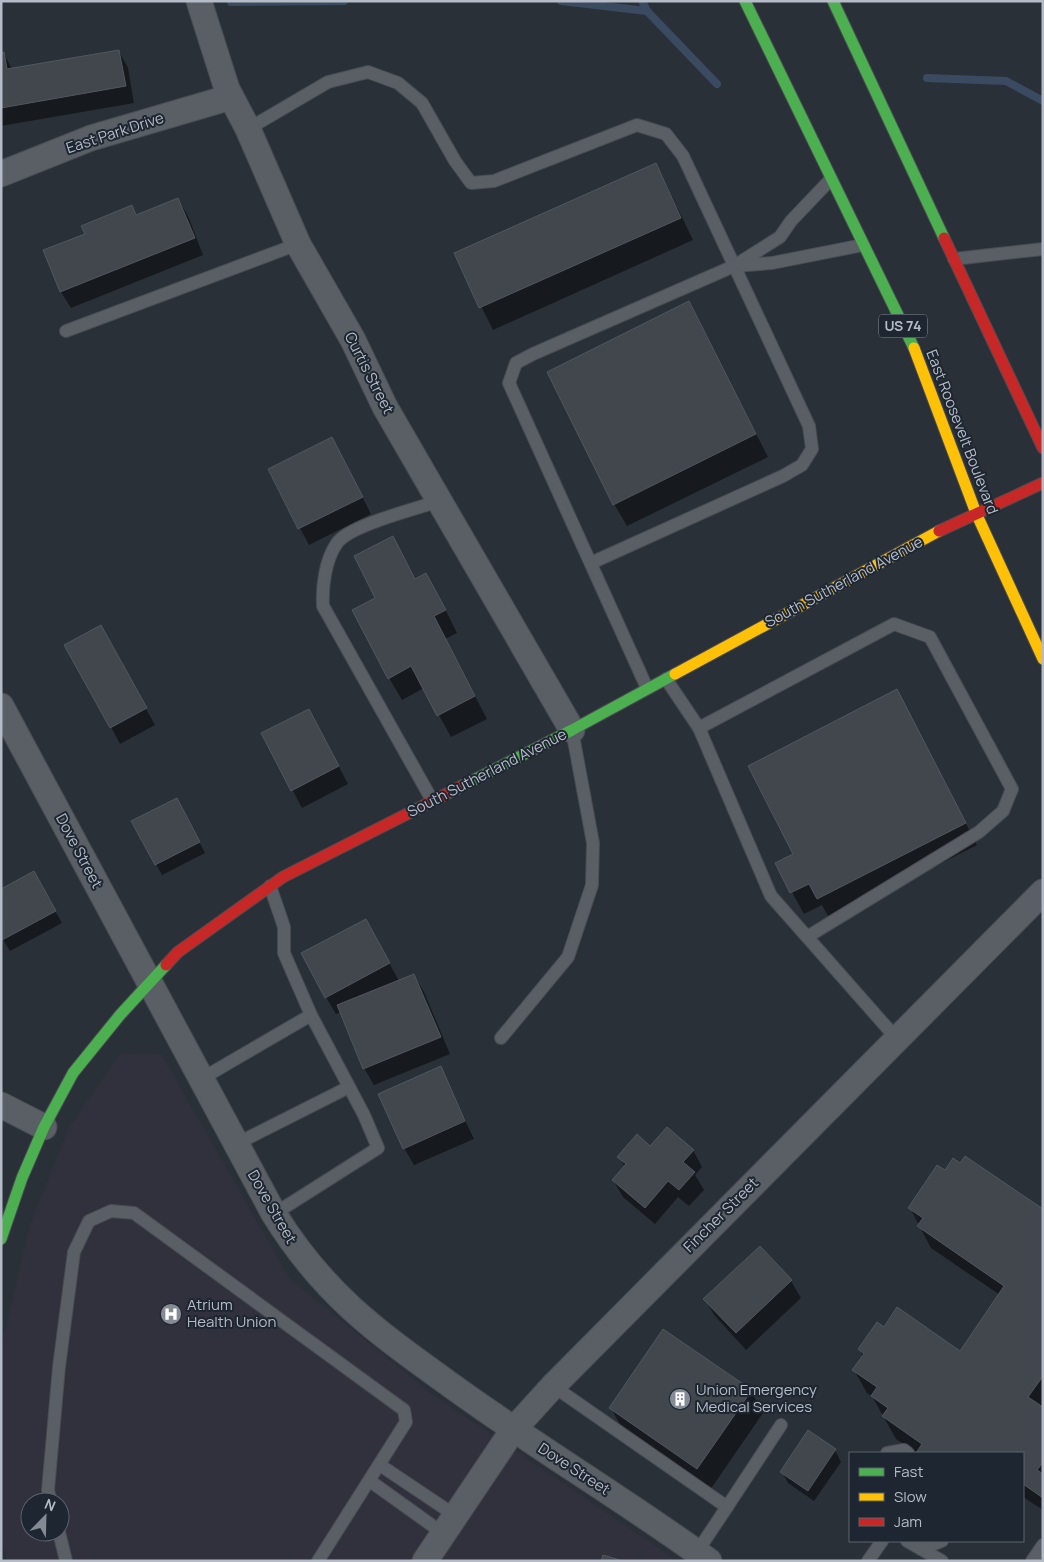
<svg xmlns="http://www.w3.org/2000/svg" width="1044" height="1562" viewBox="0 0 1044 1562" font-family="Manrope,sans-serif">
<style>
.medical{fill:#31303d;fill-rule:evenodd}
.shadow{fill:#0007}
.lines{fill:none;stroke-linecap:round;stroke-linejoin:round}
.stream{stroke:#3a4a60;stroke-width:8}
.building{fill:#42474d;stroke:#52575f}
.lane-casing{stroke:#484c52;stroke-width:14}
.street-casing{stroke:#484c52;stroke-width:27}
.fast-casing{stroke:#484c52;stroke-width:13}
.slow-casing{stroke:#484c52;stroke-width:13}
.jam-casing{stroke:#484c52;stroke-width:13}
.lane{stroke:#5a5e65;stroke-width:12}
.street{stroke:#5a5e65;stroke-width:25}
.fast{stroke:#4caf50;stroke-width:11}
.slow{stroke:#ffc107;stroke-width:11}
.jam{stroke:#c62828;stroke-width:11}
.labels{text-anchor:middle;stroke-width:4;stroke-linejoin:round;paint-order:stroke}
.shield{fill:#1e2631;stroke:#888f9a;stroke-width:1}
.shield-label{font-size:14px;font-weight:bold;fill:#b5bcc7}
.street-label{font-size:15px;fill:#b5bcc7;stroke:#1e2631}
.poi-label{font-size:15px;fill:#b5bcc7;stroke:#1e2631;text-anchor:start}
</style>
<rect width="100%" height="100%" fill="#2a3037"/>
<!-- medical -->
<path class="medical" d="M 120,1053 L 161,1054 L 290,1279 L 432,1394 L 678,1561 L 7,1561 L 1,1534 L 1,1348 L 30,1224 L 68,1129 ZM 30,1502 L 60,1502 L 60,1532 L 30,1532 Z"/>
<!-- shadow -->
<g class="shadow">
<polygon points="119,51 128,68 134,103 1,126 1,54 4,54 12,69"/>
<polygon points="656,164 693,240 493,330 455,254"/>
<polygon points="178,199 188,216 203,255 71,308 61,292 136,216"/>
<polygon points="689,303 768,457 627,526 614,504"/>
<polygon points="341,455 371,514 309,545 269,470"/>
<polygon points="405,560 416,580 439,597 457,633 445,639 487,719 451,737 424,688 402,700 389,678 377,599"/>
<polygon points="110,644 155,725 120,744 111,727"/>
<polygon points="897,691 977,845 830,920 822,905 804,914 792,892 795,854"/>
<polygon points="318,727 348,784 302,808 263,734"/>
<polygon points="183,811 205,853 162,875 156,864"/>
<polygon points="33,872 62,923 10,951 1,936 1,890"/>
<polygon points="375,937 399,981 414,975 424,992 450,1054 374,1085 364,1068 341,1012 336,1014 326,997"/>
<polygon points="440,1068 474,1139 414,1165 404,1148"/>
<polygon points="650,1147 693,1150 702,1167 695,1175 704,1190 689,1206 678,1197 655,1224 623,1197 613,1180 625,1167 619,1157"/>
<polygon points="945,1172 1043,1210 1043,1510 1023,1497 1023,1453 917,1453 896,1439 872,1396 867,1393 854,1370 863,1356 859,1349 884,1329 960,1352 1000,1295 931,1248 910,1208"/>
<polygon points="760,1248 791,1281 801,1298 746,1350 715,1316 705,1300"/>
<polygon points="751,1391 763,1413 710,1490 623,1430 611,1408"/>
<polygon points="835,1450 841,1462 814,1501 788,1483 782,1472"/>
</g>
<g class="lines">
<!-- stream -->
<g class="stream">
<polyline points="561,1 647,11"/>
<polyline points="642,1 647,11 717,84"/>
<polyline points="231,2 344,1"/>
<polyline points="927,78 1006,81 1043,101"/>
</g>
</g>
<!-- building -->
<g class="building">
<polygon points="119,50 126,86 1,108 1,53 4,52 7,69"/>
<polygon points="656,163 681,218 479,308 454,253"/>
<polygon points="178,198 195,238 60,292 43,250 85,234 81,226 132,205 136,215"/>
<polygon points="689,301 756,434 613,505 547,372"/>
<polygon points="332,437 363,497 298,529 268,469"/>
<polygon points="393,536 415,579 426,573 446,610 434,616 475,696 437,716 411,666 388,679 352,610 375,598 354,556"/>
<polygon points="101,625 147,708 110,728 64,645"/>
<polygon points="897,689 966,823 817,899 809,884 790,893 775,863 793,854 748,766"/>
<polygon points="309,709 339,766 291,791 261,733"/>
<polygon points="177,798 200,842 155,865 131,821"/>
<polygon points="34,871 56,911 2,940 1,889"/>
<polygon points="366,919 390,963 325,998 301,953"/>
<polygon points="414,974 441,1037 363,1069 337,1005"/>
<polygon points="441,1066 465,1121 403,1149 378,1094"/>
<polygon points="667,1127 694,1150 683,1162 695,1172 679,1190 668,1181 645,1208 612,1180 626,1164 617,1157 637,1134 650,1146"/>
<polygon points="965,1156 1043,1209 1043,1376 1028,1397 1043,1407 1043,1462 1037,1470 1043,1474 1043,1498 1023,1484 1023,1453 916,1453 922,1444 882,1416 888,1408 871,1396 877,1387 852,1370 864,1354 858,1349 877,1322 884,1327 897,1307 960,1351 1004,1286 917,1226 923,1218 908,1208 937,1165 945,1170 953,1158 960,1163"/>
<polygon points="760,1246 792,1280 736,1333 703,1299"/>
<polygon points="663,1329 752,1390 697,1469 609,1408"/>
<polygon points="808,1430 836,1449 808,1491 780,1472"/>
<polygon points="603,1555 623,1561 601,1561"/>
</g>
<g class="lines">
<!-- lane casing -->
<g class="lane-casing">
<g id="lane">
<polyline points="248,129 328,82 368,72 398,83 422,103 455,161 471,183 494,181 637,125 666,134 683,156 809,426 812,449 802,465 783,476 591,563"/>
<polyline points="831,179 791,221 780,237 734,266 772,263 863,245"/>
<polyline points="954,259 1043,249"/>
<polyline points="66,331 298,244"/>
<polyline points="666,679 699,728"/>
<polyline points="647,688 509,383 516,363 533,354 734,266"/>
<path d="M 432,800 L 323,606 C 322,587 325,560 337,543 C 350,525 416,509 439,501"/>
<polyline points="270,886 284,927 284,953 311,1015 364,1115 378,1148 274,1214"/>
<polyline points="807,937 979,832 1003,811 1012,789 930,637 894,624 699,728 771,896 897,1039"/>
<polyline points="501,1038 568,957 592,885 593,843 572,730"/>
<polyline points="201,1079 311,1015"/>
<polyline points="236,1144 349,1087"/>
<polyline points="553,1386 727,1507 697,1552"/>
<polyline points="887,1453 904,1450 908,1453"/>
<polyline points="380,1465 456,1516"/>
<polyline points="370,1481 444,1534"/>
<polyline points="51,1502 48,1490 59,1367 74,1252 89,1221 111,1211 134,1213 404,1410 406,1422 318,1561"/>
<polyline points="727,1507 781,1425"/>
<polyline points="59,1532 66,1561"/>
<polyline points="907,1541 942,1561"/>
<polyline points="921,1549 942,1541"/>
<polyline points="868,1561 882,1541"/>
<polyline points="1032,1561 1043,1545"/>
</g>
</g>
<!-- street casing -->
<g class="street-casing">
<g id="street">
<polyline points="199,1 227,89 248,129 298,244 353,340 385,407 572,730"/>
<polyline points="1,174 91,138 231,97"/>
<path d="M 1,706 L 274,1214 C 324,1295 377,1332 452,1386 C 536,1447 625,1500 709,1561"/>
<polyline points="1,1105 44,1127"/>
<polyline points="425,1561 513,1430 553,1386 1043,892"/>
</g>
</g>
<!-- fast casing -->
<g class="fast-casing">
<g id="fast">
<polyline points="745,1 914,348"/>
<polyline points="833,1 944,238"/>
<polyline points="462,786 572,730 675,674"/>
<polyline points="1,1239 22,1178 44,1127 73,1073 120,1015 166,965"/>
</g>
</g>
<!-- slow casing -->
<g class="slow-casing">
<g id="slow">
<polyline points="914,348 976,513 1043,659"/>
<polyline points="675,674 939,531"/>
</g>
</g>
<!-- jam casing -->
<g class="jam-casing">
<g id="jam">
<polyline points="944,238 1043,448"/>
<polyline points="939,531 1043,483"/>
<polyline points="166,965 178,952 283,877 462,786"/>
</g>
</g>
<!-- lane -->
<use href="#lane" class="lane"/>
<!-- street -->
<use href="#street" class="street"/>
<!-- fast -->
<use href="#fast" class="fast"/>
<!-- slow -->
<use href="#slow" class="slow"/>
<!-- jam -->
<use href="#jam" class="jam"/>
</g>
<!-- icons -->
<defs>
<g id="hospital-disc" transform="scale(1.125)"><circle r="9.5" fill="#848b95" stroke="#1e2631"/><path d="M-5-5h3v3.5h4V-5h3V5h-3V1.5h-4V5h-3Z" fill="#fff"/></g>
<g id="building-disc" transform="scale(1.125)"><circle r="9.5" fill="#848b95" stroke="#1e2631"/><path d="M-4-6H4V6H1V3H-1V6H-4ZM-2.5-4.3h1.7v1.8h-1.7ZM.8-4.3h1.7v1.8H.8ZM-2.5-1h1.7V.8h-1.7ZM.8-1h1.7V.8H.8Z" fill="#fff"/></g>
</defs>
<g fill-rule="evenodd">
<use href="#hospital-disc" x="171" y="1314"/>
<use href="#building-disc" x="680" y="1399"/>
</g>
<g class="labels">
<!-- shield labels -->
<rect class="shield" x="879" y="314.5" width="48" height="23" rx="4"/>
<g class="shield-label">
<text x="903" y="331">US 74</text>
</g>
<!-- street labels -->
<g class="street-label">
<text transform="translate(115 133) rotate(-18)" y="5">East Park Drive</text>
<text transform="translate(369 373) rotate(63)" y="5">Curtis Street</text>
<text transform="translate(962 432) rotate(69)" y="5">East Roosevelt Boulevard</text>
<text transform="translate(844 582) rotate(-28)" y="5">South Sutherland Avenue</text>
<text transform="translate(487 773) rotate(-27)" y="5">South Sutherland Avenue</text>
<text transform="translate(79 851) rotate(62)" y="5">Dove Street</text>
<text transform="translate(272 1207) rotate(60)" y="5">Dove Street</text>
<text transform="translate(721 1215) rotate(-45)" y="5">Fincher Street</text>
<text transform="translate(574 1469) rotate(33)" y="5">Dove Street</text>
</g>
<!-- poi labels -->
<g class="poi-label">
<text x="187" y="1310">Atrium<tspan x="187" dy="17">Health Union</tspan></text>
<text x="696" y="1395">Union Emergency<tspan x="696" dy="17">Medical Services</tspan></text>
</g>
</g>
<!-- border -->
<rect width="1044" height="1562" fill="none" stroke="#b5bcc7" stroke-width="5"/>
<!-- legend -->
<rect x="849" y="1452" width="175" height="90" fill="#1e2631" stroke="#5a626d"/>
<rect x="859" y="1468" width="25" height="8" fill="#4caf50" stroke="#5a626d"/>
<text x="894" y="1477" font-size="15" fill="#b5bcc7">Fast</text>
<rect x="859" y="1493" width="25" height="8" fill="#ffc107" stroke="#5a626d"/>
<text x="894" y="1502" font-size="15" fill="#b5bcc7">Slow</text>
<rect x="859" y="1518" width="25" height="8" fill="#c62828" stroke="#5a626d"/>
<text x="894" y="1527" font-size="15" fill="#b5bcc7">Jam</text>
<!-- north arrow -->
<g transform="translate(45 1517) rotate(23)"><circle r="24" fill="#1e2631" stroke="#5a626d"/>
<path d="M0-4L9 19L0 12L-9 19Z" fill="#848b95"/>
<text y="-8" font-size="14" font-weight="bold" text-anchor="middle" fill="#b5bcc7">N</text>
</g>
</svg>
